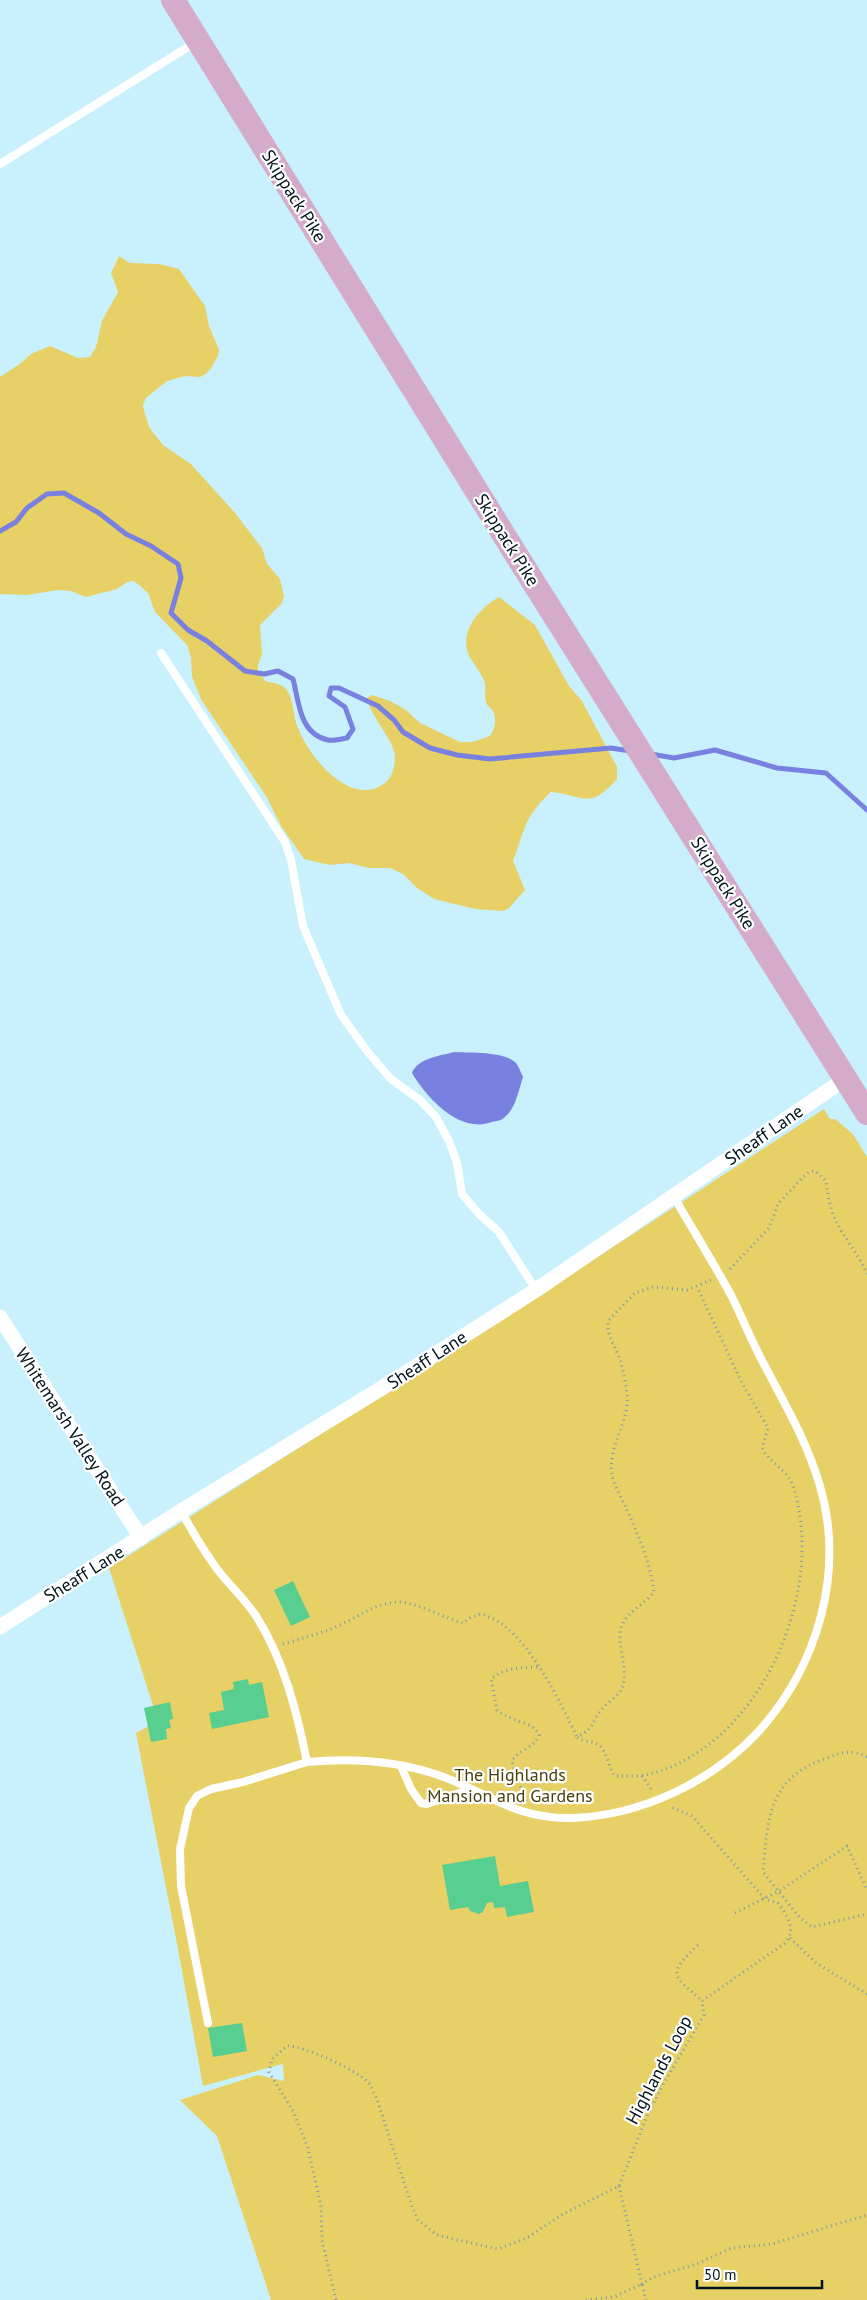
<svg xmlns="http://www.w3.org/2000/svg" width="867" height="2300" viewBox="0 0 867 2300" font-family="'PT Sans',sans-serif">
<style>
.green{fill:#e7d065}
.water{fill:#7881df}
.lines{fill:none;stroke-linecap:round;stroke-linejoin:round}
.stream{stroke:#7881df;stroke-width:5}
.building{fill:#58ce90}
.path{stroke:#7b9ba5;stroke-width:3;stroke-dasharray:1 4;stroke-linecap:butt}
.lane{stroke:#fff;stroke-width:8}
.street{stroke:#fff;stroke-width:15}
.primary{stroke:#d4acca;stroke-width:24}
.labels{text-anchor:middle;stroke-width:4.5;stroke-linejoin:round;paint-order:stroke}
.street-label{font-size:18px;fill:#00131a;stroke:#fff}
.park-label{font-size:18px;fill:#4a400e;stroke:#fff}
</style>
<rect width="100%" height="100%" fill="#c9f1fd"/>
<!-- green -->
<g class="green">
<path d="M 119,256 L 130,263 L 159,264 L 179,269 L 205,306 L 209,326 L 219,350 L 218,356 L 212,367 L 206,374 L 200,377 L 185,376 L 167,381 L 146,398 L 143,405 L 144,411 L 150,429 L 163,445 L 191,464 L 235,513 L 262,548 L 267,564 L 280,579 L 284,597 L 282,603 L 260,625 L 262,654 L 258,665 L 258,671 L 265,681 C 271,683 281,683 286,689 C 295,701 292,715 298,728 C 309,757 351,809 385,783 C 393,777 395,765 395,756 C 394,740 371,718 367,698 L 372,695 L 390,701 L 406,710 L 420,723 L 460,742 L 473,742 L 490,736 C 495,730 497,719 493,711 C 491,708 487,706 486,702 C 484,696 486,689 485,683 C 481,671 471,662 468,653 C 460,629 480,608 499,597 L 535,625 L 569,686 L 582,701 L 617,767 L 617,779 C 589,811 585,795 551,792 C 541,801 529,815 525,827 C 520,838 518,850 513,861 L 525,890 L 509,908 L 504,911 L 475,909 L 434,899 L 417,888 L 403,874 L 390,868 L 369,868 L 349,863 L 330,865 L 304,859 L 281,826 L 266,796 L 202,701 L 192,677 L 191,657 L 187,645 L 155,612 L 148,593 L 138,584 L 133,581 L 127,582 L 117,589 L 86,597 L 71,591 L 58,590 L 27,595 L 0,594 L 0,377 L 21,363 L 31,354 L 50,346 L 78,358 L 90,357 L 96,347 L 102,321 L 118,292 L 111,273 Z"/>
<polygon points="824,1109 830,1119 835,1119 853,1134 867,1157 867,2300 271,2300 217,2136 180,2100 258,2075 284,2081 283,2066 282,2064 203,2086 178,1949 136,1733 158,1721 109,1568 526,1304"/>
</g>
<!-- water -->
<path class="water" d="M 454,1052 C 470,1053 504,1051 516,1063 C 519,1067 521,1073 523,1077 C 519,1089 516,1107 506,1116 C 503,1120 497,1121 492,1122 C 459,1134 427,1098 412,1073 C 418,1058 440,1056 454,1052 Z"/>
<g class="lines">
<!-- stream -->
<g class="stream">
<path d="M 0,531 L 16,522 L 27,508 L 47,494 L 64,493 L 99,513 L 126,534 L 151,546 L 178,564 L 181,578 L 171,613 L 188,630 L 207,641 L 245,671 L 264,674 L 278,671 L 293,679 C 299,701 299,734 328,740 C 333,741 341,739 347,738 L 353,729 L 345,707 L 329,696 L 331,688 L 339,688 L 378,706 L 394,720 L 403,732 L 430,748 L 457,755 L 490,759 L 611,748 L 630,751"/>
<polyline points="651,754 674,758 715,750 777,768 826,773 867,810"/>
</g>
</g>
<!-- building -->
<g class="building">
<polygon points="293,1581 310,1617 291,1626 274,1590"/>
<polygon points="248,1679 249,1685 262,1682 269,1717 212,1729 209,1713 224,1710 221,1692 234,1689 233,1682"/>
<polygon points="170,1702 173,1719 169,1720 171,1728 166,1729 167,1739 151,1742 144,1708"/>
<polygon points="495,1856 500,1886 528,1881 534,1912 507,1917 505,1907 494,1908 493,1902 487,1903 483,1912 479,1914 470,1911 468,1907 450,1910 442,1865"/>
<polygon points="242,2023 247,2051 213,2057 208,2028"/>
</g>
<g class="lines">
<!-- path -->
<g class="path">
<path d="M 730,1269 L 769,1228 L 778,1204 L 801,1179 L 809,1172 L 815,1171 L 826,1181 C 828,1197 831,1213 839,1227 C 848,1243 860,1257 867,1274"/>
<path d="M 283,1644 C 302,1638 320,1634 338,1626 C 358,1617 375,1603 398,1602 C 416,1602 444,1618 463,1623 L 471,1617 L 482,1614 C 489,1617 497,1620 503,1625 C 533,1647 561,1703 577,1737"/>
<path d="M 867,1757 C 852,1749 843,1752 827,1758 C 768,1778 768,1817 763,1872 L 800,1918 L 812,1927 L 867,1914"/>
<path d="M 642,1776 C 758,1752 828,1593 793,1486 C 787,1469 770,1464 762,1448 L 768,1428 L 742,1383 L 697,1287"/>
<path d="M 651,1789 L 642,1776 L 615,1776 C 608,1767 607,1752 600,1746 C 593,1740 584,1743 577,1737 C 595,1729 591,1722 602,1709 C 607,1703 614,1699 619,1693 C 632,1678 616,1645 621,1628 C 626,1612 644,1605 654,1592 C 650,1562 639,1537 627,1510 C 622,1499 614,1486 612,1475 C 607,1446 630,1422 627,1394 C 626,1383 623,1370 620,1360 C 616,1347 606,1336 608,1321 L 635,1293 L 653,1287 L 687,1290 L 711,1280"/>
<path d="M 526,1801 L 525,1796 L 517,1780 L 512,1761 C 519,1749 535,1748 539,1735 C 534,1721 511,1722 497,1710 L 491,1679 C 505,1667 520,1668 538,1667"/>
<polyline points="735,1913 779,1891 847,1846 867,1890"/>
<polyline points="790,1938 816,1963 867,1994"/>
<path d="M 698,1945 C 665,1976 674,1975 702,2001"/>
<polyline points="619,2186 642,2284 654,2277 699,2263 731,2248 772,2244 867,2215"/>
<path d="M 336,2300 L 322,2240 L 321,2206 L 308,2148 L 293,2111 L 269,2072 L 272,2059 L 287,2046 C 304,2046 355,2069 368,2082 C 372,2086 374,2094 377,2099 L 412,2207 L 418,2220 L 437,2235 L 498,2249 L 527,2238 L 563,2214 L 619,2186 L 647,2116 L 664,2083 L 704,2015 L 702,2001 L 785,1943 C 797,1929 787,1916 778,1903 L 765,1899 L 692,1816 L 671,1807"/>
<polyline points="586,2300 614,2297 642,2284 646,2300"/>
</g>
<!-- lane -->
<g class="lane">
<polyline points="0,164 196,42"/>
<polyline points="161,653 285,842 291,860 303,926 341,1015 367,1051 391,1079 420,1100 436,1117 449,1141 457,1163 462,1194 479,1214 499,1232 536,1290"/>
<path d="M 181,1511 C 192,1531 204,1551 217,1569 C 229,1585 245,1599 256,1616 C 284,1660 297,1712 307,1762 C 351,1758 399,1761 441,1776 C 488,1793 517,1820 573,1818 C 642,1815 712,1782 759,1731 C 818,1665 845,1572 820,1486 C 807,1442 787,1408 766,1368 C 753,1345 743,1319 731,1295 C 713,1262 693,1230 674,1197"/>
<polyline points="401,1766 411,1789 421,1803 427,1804 471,1789"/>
<polyline points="208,2023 181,1886 180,1849 189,1808 197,1796 211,1789 243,1782 307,1762"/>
</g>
<!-- street -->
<g class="street">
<polyline points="0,1317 141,1538"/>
<polyline points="0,1627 181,1511 382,1388 536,1290 845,1079"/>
</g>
<!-- primary -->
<polyline class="primary" points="173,0 512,548 867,1113"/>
</g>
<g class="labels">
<!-- street labels -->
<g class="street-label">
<text transform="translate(294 196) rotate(58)" y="6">Skippack Pike</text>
<text transform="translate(507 540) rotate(58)" y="6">Skippack Pike</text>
<text transform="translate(723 883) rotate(58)" y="6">Skippack Pike</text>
<text transform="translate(764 1135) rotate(-35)" y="6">Sheaff Lane</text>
<text transform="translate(427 1360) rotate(-33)" y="6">Sheaff Lane</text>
<text transform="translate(70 1427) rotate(57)" y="6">Whitemarsh Valley Road</text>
<text transform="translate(84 1574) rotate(-32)" y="6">Sheaff Lane</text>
<text transform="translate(659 2070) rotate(-62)" y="6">Highlands Loop</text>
</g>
<!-- park labels -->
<g class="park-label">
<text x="510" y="1781">The Highlands<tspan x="510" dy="21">Mansion and Gardens</tspan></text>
</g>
</g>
<!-- scale -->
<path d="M697 2280v8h125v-8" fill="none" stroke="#00131a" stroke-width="2.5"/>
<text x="704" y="2280" font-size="15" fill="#00131a" stroke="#ffffff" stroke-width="4" paint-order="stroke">50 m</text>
</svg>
